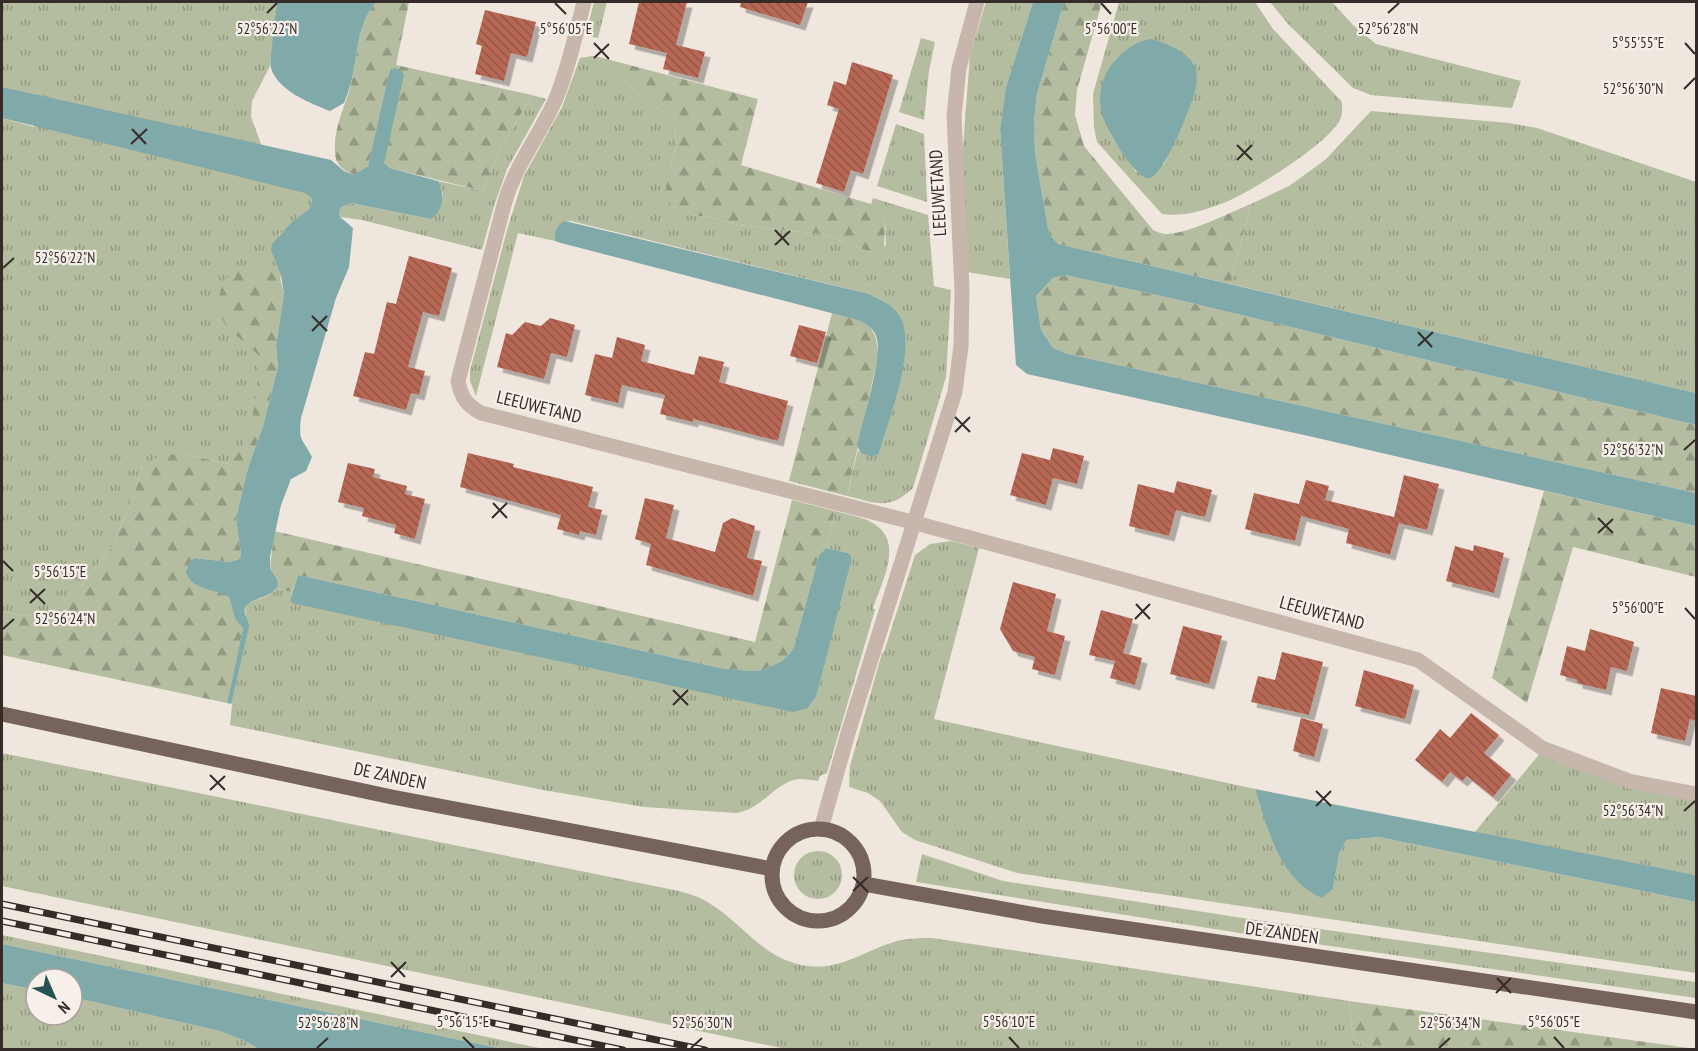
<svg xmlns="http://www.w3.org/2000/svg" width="1698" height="1051" viewBox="0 0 1698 1051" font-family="'PT Sans Narrow',sans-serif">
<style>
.grass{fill:url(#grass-tufts);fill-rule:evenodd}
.forest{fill:url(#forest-firs)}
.water{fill:#80a9a9}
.building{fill:url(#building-back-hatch);filter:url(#shadow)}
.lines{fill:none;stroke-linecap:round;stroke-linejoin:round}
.minor{stroke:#c6b6ab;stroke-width:15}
.major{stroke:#75635c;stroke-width:15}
.rail-casing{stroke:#352c29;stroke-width:7}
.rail{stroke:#f7f0ea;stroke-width:4.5;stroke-dasharray:14;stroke-linecap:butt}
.ticks{fill:none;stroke:#352c29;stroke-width:2}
.labels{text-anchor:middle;stroke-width:4.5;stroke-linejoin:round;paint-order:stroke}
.street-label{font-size:18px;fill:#352c29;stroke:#f7f0ea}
.ticks-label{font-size:15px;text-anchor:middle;fill:#352c29;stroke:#f7f0ea;stroke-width:4.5;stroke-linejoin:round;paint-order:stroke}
</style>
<defs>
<pattern id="grass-tufts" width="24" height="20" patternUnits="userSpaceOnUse" patternTransform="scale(1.5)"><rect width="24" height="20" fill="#b4bd9f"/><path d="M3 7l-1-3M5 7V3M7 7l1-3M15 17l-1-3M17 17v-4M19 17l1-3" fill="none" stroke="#939a82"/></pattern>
<pattern id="forest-firs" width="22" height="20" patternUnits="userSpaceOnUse" patternTransform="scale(1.5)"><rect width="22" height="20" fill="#b4bd9f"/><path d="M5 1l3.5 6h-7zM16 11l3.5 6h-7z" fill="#939a82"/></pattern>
<pattern id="building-back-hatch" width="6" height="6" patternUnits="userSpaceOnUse" patternTransform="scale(1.5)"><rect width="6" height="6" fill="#b76754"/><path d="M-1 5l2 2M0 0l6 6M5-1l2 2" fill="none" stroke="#965546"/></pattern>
<filter id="shadow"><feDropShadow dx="5.5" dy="5.5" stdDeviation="0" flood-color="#0004"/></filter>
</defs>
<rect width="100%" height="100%" fill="#efe6de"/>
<!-- grass -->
<g class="grass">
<polygon points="2,2 277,2 270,66 252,101 251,117 261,144 312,198 311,205 308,210 279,235 281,275 248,468 184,454 142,467 134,495 113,545 82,585 57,609 25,616 2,611 2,118 34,127 43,97 2,87"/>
<polygon points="594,2 607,2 598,38 593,37 587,30"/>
<polygon points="986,2 1033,2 1006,87 1000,129 1010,279 967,272 960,186 970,55"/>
<path d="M 1119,2 L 1255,2 L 1273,29 L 1342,102 C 1342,107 1343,114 1340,120 C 1328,144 1247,195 1221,204 C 1202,211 1182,217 1162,214 L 1097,142 L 1094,127 L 1093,94 ZM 1128,49 L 1196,86 L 1189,107 L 1164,164 L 1136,172 L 1113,139 L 1103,119 L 1106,74 L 1115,59 Z"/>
<polygon points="1270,2 1332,2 1353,25 1376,44 1521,81 1512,108 1371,95 1353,88 1288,24"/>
<polygon points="921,38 935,42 929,71 924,120 899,112"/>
<path d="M 592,56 L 599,57 L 614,74 L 665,114 L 674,126 L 677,146 L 668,176 L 671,206 L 690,215 L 709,217 L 738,225 L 821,234 L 876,254 L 886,245 L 885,220 L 871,204 L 873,198 L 928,215 L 934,286 L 951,290 L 946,377 L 913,488 C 888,511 877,503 847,496 L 858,450 L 861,453 L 879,454 C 888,421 916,350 901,319 C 895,306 882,300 869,294 L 571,221 L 565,221 L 554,237 L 555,241 L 518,233 L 476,396 L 470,381 L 470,371 L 507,230 L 524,176 L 562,107 L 580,58 Z"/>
<polygon points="532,95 546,99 507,169 494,206 482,250 362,220 340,217 339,213 341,207 351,203 431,219 443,195 438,181 483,191 501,147"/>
<polygon points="1371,111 1509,123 1537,128 1696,182 1696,393 1230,284 1251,204 1289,186 1325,160"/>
<polygon points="896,124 924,134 927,202 877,186"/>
<path d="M 835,511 C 846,514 857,516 867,520 C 907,537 883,579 873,608 L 875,610 L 827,773 L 820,776 L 818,781 C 812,780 805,779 799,779 C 777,781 763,808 737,813 L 644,807 L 543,790 L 230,725 L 232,705 L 231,703 L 246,618 L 245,607 C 254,598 268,599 276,589 L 292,592 L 290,600 L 808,708 L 816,697 L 848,553 L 826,548 Z"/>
<path d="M 951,541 L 979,548 L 934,719 L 1255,789 C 1266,826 1284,883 1322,898 L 1333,889 L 1339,854 L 1346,840 L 1379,837 L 1696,902 L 1696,973 L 1017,873 L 915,840 L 902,832 L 880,801 L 868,793 L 849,787 L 850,766 L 882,653 L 884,652 L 915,555 L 930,544 Z"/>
<polygon points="1547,745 1696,798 1696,875 1474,833"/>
<path d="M 2,753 L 679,891 C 690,894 700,897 709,903 C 744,924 764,961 808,966 C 840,970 863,952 891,943 C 905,938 919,938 932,938 L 1349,1001 L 1352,1028 L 1357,1043 L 1381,1049 L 786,1049 L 2,886 Z"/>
<circle cx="818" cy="875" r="24"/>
<polygon points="922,854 1003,881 1249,919 1696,982 1696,998 1246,934 916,882"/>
<polygon points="2,935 544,1049 503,1049 2,944"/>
<polygon points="2,983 36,990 36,1015 72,1015 72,997 220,1031 243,1040 259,1049 2,1049"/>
</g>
<!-- forest -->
<g class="forest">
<path d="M 376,2 L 409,2 L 396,65 L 532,95 L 501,147 L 483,191 L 390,168 L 384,163 L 388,77 L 368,166 L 354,175 C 343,170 335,165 335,152 C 333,126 347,104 352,80 C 358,52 357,24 376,2 Z"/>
<path d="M 1064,2 L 1102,2 L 1077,90 L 1075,115 L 1084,146 L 1153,230 C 1157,232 1162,234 1167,234 C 1190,233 1229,213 1251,204 L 1230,284 L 1058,244 L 1049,234 L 1035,153 L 1034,121 L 1037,94 Z"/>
<polygon points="599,57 758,99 741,165 871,204 885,220 884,250 876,254 821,234 738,225 709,217 689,215 671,206 665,193 668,176 677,146 674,126 665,114 614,74"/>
<path d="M 249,266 L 277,266 L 284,294 L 276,346 L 278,367 L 263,426 L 248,468 L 236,518 L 241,555 L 239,559 L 230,562 L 196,558 L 229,597 L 235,619 L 243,628 L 227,703 L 2,655 L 2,611 L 25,616 L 57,609 L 82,585 L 113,545 L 134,495 L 142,467 L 161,455 L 184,454 L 229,464 C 255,440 256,392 260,357 C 243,337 211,325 220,293 C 224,276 234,271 249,266 Z"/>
<polygon points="1065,275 1179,300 1696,425 1696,493 1068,354 1053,348 1041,330 1036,296 1053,278"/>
<path d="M 832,313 C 863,321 877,320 878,356 L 847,496 L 789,481 Z"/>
<polygon points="1544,491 1696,526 1696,577 1573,547 1527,703 1492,678"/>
<polygon points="792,500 835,511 826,548 819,555 794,647 790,653 782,661 763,670 750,671 720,668 298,575 292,592 276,589 278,586 270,569 274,531 755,642"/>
<polygon points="1349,1001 1696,1049 1381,1049 1357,1043 1352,1028"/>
</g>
<!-- water -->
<g class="water">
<path d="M 277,2 L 376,2 C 357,24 358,52 352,79 C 350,87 347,95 344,103 L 330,111 C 310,103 278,91 271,68 C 269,62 276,12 277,2 Z"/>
<polygon points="1033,2 1064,2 1037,94 1034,121 1035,153 1049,234 1058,244 1696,393 1696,425 1179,300 1065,275 1053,278 1036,296 1041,330 1053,348 1068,354 1696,493 1696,526 1313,437 1027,374 1016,365 1000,129 1006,87"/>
<path d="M 1151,39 C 1167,44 1189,51 1195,68 C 1197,73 1197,82 1196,87 C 1193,102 1164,177 1149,178 C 1136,180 1107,130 1103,118 C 1102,113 1100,106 1100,100 C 1100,84 1107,66 1120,55 C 1129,47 1139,41 1151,39 Z"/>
<path d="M 395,68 L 402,71 L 404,75 L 384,163 L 390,168 L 438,181 C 445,196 444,209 431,219 L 351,203 L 341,207 L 339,213 L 340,217 L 353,228 L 349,267 L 336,298 L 301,418 C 298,443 303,438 312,457 L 306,471 L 291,479 L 281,505 L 270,557 L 270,569 L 277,580 L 278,586 C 270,599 255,596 245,607 C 243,615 249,619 249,627 L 231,704 L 227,703 L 243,628 L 235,619 L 229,597 C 215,588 192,591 186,572 L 190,562 L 195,558 L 230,562 L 239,559 L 241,555 L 236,518 L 248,468 L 263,426 L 278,367 L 276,346 L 284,294 L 281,275 L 271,250 L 272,244 L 292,222 L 308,210 L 311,205 L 312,198 L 305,193 L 2,118 L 2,87 L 331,160 L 344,171 L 354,175 L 368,166 L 388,77 L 391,69 Z"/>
<path d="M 565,221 L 869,294 C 881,300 892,304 899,315 C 919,345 888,421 879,454 L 872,457 L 861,453 L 857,446 C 862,422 882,360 877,339 C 875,329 867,324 858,320 L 561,243 L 555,241 C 553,233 557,225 565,221 Z"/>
<polygon points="826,548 848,553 851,556 851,561 816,697 808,708 793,712 292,603 290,600 298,575 720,668 750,671 763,670 782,661 790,653 794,647 819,555"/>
<path d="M 1255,789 L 1696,875 L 1696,902 L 1379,837 L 1346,840 L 1339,854 L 1333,889 L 1322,898 C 1281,881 1267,829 1255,789 Z"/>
<polygon points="2,944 503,1049 259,1049 243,1040 220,1031 72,997 72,979 36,979 36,990 2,983"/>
</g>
<!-- building -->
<g class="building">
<polygon points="639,2 687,2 676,45 705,52 698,78 663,69 667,53 629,44"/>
<polygon points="741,2 808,2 800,25 740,7"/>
<polygon points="485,10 536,22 527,57 511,53 504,81 475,74 482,46 476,44"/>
<polygon points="852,62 893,75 863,174 851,170 844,192 816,183 839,109 827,105 834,81 846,85"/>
<polygon points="409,256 452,268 439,316 423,312 408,367 425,371 419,395 411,393 406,410 353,396 365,352 374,354 387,302 396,304"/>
<polygon points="550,318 575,325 567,357 551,353 544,379 497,367 506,333 512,335 525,322 541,326"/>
<polygon points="799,325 826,332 817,363 790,356"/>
<polygon points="617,337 645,345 641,361 694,375 699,356 724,362 719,382 788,401 778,441 693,419 693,422 660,414 665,395 622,385 618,403 585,395 595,354 612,358"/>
<polygon points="1053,448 1084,456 1077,484 1053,478 1046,505 1010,495 1022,453 1050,460"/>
<polygon points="468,453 514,464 513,467 593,487 588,507 602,510 596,535 580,531 579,535 557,529 561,515 460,487"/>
<polygon points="348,463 375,469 373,477 407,486 405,494 425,499 415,539 394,533 396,525 362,516 364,508 338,502"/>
<polygon points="1404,475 1439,484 1427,530 1399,523 1390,555 1346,543 1349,529 1301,516 1295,541 1245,529 1254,493 1299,504 1306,480 1329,486 1325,500 1394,517"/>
<polygon points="1177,481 1212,490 1205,517 1176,510 1169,536 1129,526 1138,484 1174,493"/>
<polygon points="645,498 674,505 666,538 715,552 723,523 732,518 755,526 747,558 762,561 753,596 646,565 651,544 635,539"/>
<polygon points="1474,545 1504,553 1494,593 1446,581 1455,546 1473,551"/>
<polygon points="1013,582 1056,594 1047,631 1065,636 1055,675 1032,669 1035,657 1013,651 1000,629"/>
<polygon points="1101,610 1133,619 1123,653 1142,658 1135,685 1110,678 1115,661 1089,655"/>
<polygon points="1183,626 1222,636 1209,684 1170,674"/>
<polygon points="1590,629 1634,642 1627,671 1611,667 1606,690 1577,683 1577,680 1560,675 1567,646 1585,651"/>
<polygon points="1282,652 1323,662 1309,715 1251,702 1258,676 1275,680"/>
<polygon points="1364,670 1414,685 1405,719 1355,706"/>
<polygon points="1661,688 1696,696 1696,721 1690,719 1685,741 1651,733"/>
<polygon points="1471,713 1499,735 1484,753 1511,775 1493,797 1467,776 1462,781 1450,772 1442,782 1415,760 1440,729 1450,738"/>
<polygon points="1301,718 1323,724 1314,757 1293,751"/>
</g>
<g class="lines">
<!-- minor -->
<g class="minor">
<path d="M 584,2 C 576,33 569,66 557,96 C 541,135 516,162 504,205 L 458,381 C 461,398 467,405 481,413 L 912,522 L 1418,660 L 1542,748 L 1629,781 L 1696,794"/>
<polyline points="821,829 848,733 955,392 961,346 962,289 954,116 959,68 977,2"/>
</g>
<!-- major -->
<g class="major">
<polyline points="2,714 392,797 772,869"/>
<circle cx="818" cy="875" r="46"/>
<polyline points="864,884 1042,916 1696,1012"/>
</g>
<!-- rail casing -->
<g class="rail-casing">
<g id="rail">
<polyline points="2,904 705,1050"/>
<polyline points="2,921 623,1050"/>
</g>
</g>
<!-- rail -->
<use href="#rail" class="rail"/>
</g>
<!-- ticks -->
<path class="ticks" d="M 555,3 L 566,14M 1101,3 L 1111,14M 267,13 L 277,3M 1388,13 L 1399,3M 594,43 L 609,59M 1685,43 L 1695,54M 594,58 L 609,44M 1684,89 L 1695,78M 132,129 L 146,144M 131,144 L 147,129M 1237,145 L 1252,160M 1237,160 L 1252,145M 775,230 L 789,245M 775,245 L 790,231M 3,268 L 14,258M 312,316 L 327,331M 312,331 L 327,316M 1418,332 L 1432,347M 1418,346 L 1433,332M 955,417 L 970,432M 955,432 L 970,417M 1684,450 L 1695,440M 493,503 L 507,518M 492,518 L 507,503M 1598,518 L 1613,533M 1598,533 L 1613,519M 3,561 L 13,571M 30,589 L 45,604M 30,603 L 45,589M 1136,604 L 1150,619M 1685,608 L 1695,619M 1135,619 L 1150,604M 3,629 L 14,619M 673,690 L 688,705M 673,705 L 688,690M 210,775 L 225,790M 210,790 L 225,776M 1316,791 L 1331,806M 1316,806 L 1331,791M 1684,811 L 1695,801M 853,877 L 868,892M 853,891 L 868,877M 391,962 L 405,977M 391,977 L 406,962M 1497,978 L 1511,993M 1496,993 L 1511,978M 463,1037 L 474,1048M 1009,1037 L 1019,1048M 1554,1037 L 1564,1048M 317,1048 L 328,1038M 691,1048 L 702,1038M 1439,1048 L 1450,1038"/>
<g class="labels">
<!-- street labels -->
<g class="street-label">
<text transform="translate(938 193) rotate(-93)" y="6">LEEUWETAND</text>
<text transform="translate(539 407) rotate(14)" y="6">LEEUWETAND</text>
<text transform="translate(1322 613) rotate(15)" y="6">LEEUWETAND</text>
<text transform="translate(390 776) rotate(12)" y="6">DE ZANDEN</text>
<text transform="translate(1282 933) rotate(8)" y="6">DE ZANDEN</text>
</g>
</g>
<g class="ticks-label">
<text x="267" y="34">52°56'22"N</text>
<text x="1388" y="34">52°56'28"N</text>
<text x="566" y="34">5°56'05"E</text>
<text x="1111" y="34">5°56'00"E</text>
<text x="1638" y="48">5°55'55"E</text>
<text x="1633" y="94">52°56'30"N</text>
<text x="65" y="263">52°56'22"N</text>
<text x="1633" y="455">52°56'32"N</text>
<text x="60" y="577">5°56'15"E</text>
<text x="1638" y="613">5°56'00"E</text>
<text x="65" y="624">52°56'24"N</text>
<text x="1633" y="816">52°56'34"N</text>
<text x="463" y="1027">5°56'15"E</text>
<text x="1009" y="1027">5°56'10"E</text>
<text x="1554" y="1027">5°56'05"E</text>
<text x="328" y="1028">52°56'28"N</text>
<text x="702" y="1028">52°56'30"N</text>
<text x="1450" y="1028">52°56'34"N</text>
</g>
<!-- border -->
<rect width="1698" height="1051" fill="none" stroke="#352c29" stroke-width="6"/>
<!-- north arrow -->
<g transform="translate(54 997) rotate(136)"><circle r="28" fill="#f7f0ea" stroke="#a9a29d" stroke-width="1.5"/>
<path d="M0-4.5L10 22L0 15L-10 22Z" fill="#245151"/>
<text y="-9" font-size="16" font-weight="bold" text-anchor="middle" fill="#352c29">N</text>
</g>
</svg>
